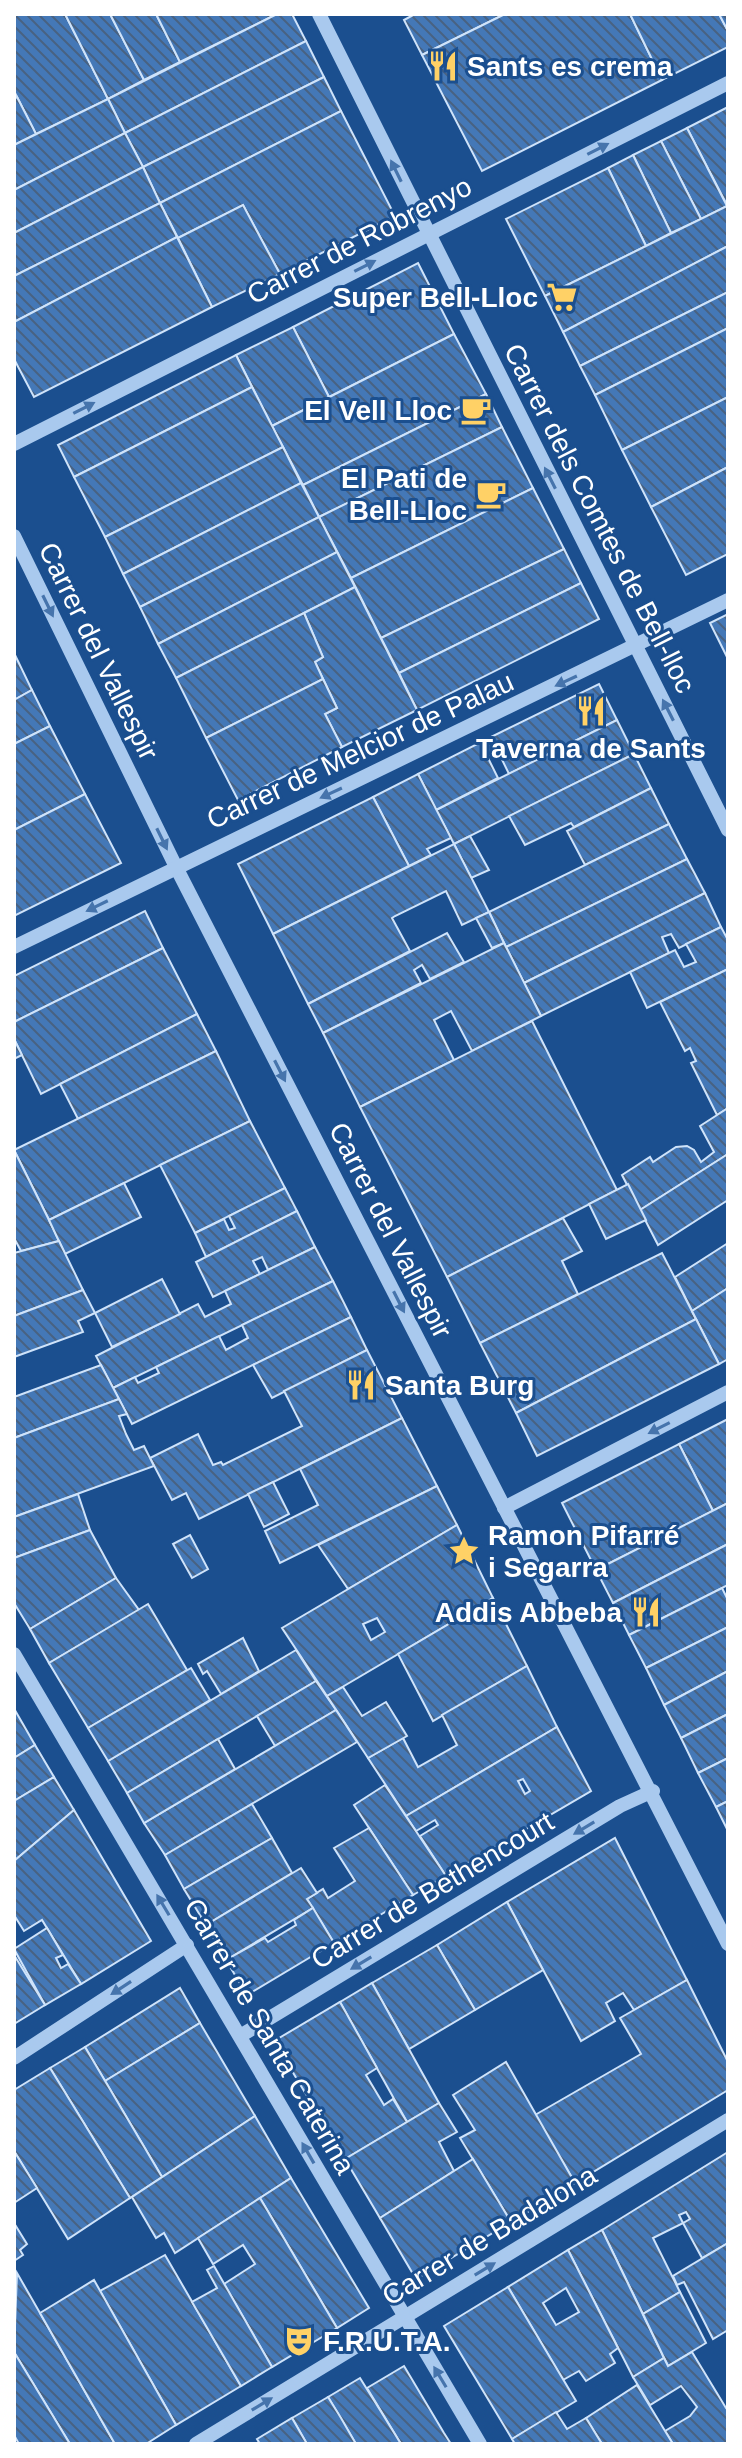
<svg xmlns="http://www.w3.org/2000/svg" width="742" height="2458" viewBox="0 0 742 2458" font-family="Arial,sans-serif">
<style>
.building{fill:url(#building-back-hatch);stroke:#cfe3fa;stroke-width:2;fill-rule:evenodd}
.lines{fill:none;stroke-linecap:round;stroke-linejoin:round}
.minor{stroke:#a9c9ee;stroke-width:14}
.oneway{fill:#4674ac}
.labels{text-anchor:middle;stroke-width:6;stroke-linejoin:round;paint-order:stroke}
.poi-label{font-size:28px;font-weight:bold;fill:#fff;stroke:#1b4f8f;text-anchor:start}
.street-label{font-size:28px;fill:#fff;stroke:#1b4f8f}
</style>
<defs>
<pattern id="building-back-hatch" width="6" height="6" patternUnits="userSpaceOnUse" patternTransform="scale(2)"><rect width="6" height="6" fill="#4478b7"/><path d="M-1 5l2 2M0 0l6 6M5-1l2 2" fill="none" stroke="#486282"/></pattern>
</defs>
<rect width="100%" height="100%" fill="#1b4f8f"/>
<!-- building -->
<g class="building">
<polygon points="14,14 65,14 108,99 36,134 14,91"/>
<polygon points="65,14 110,14 144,80 108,99"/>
<polygon points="110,14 156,14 180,62 144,80"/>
<polygon points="156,14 277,14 180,62"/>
<polygon points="277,14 292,14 306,41 125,133 108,99"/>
<polygon points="415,14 505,14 422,55 404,20"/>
<polygon points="505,14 630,14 662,80 482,171 422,55"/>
<polygon points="630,14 719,14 728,31 728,47 662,80"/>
<polygon points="719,14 728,14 728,31"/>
<polygon points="306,41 324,77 143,167 125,133"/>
<polygon points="324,77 341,111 160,203 143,167"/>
<polygon points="17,97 36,134 14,145 14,99"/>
<polygon points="108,99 125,133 14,190 14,145"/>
<polygon points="728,107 728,207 687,128"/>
<polygon points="341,111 395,216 280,274 243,205 178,238 160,203"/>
<polygon points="687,128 727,206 701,219 661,141"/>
<polygon points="125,133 143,167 14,233 14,190"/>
<polygon points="661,141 701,219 671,233 633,155"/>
<polygon points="633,155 671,233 646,246 608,168"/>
<polygon points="143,167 160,203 14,276 14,233"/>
<polygon points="608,168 646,246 545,296 506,219"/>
<polygon points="160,203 177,237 14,322 14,276"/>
<polygon points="243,205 280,274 212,307 178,238"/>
<polygon points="727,206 728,246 563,332 545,296"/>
<polygon points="177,237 212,307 34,397 14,359 14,322"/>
<polygon points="728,246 728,292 580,366 563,332"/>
<polygon points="418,263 454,334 329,397 293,327"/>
<polygon points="728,292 728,328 595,395 580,366"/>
<polygon points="293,327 329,397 272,426 236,355"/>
<polygon points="728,328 728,397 622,450 595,395"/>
<polygon points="454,334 486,394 303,485 272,426"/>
<polygon points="236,355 252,387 74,477 58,445"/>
<polygon points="252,387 283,447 105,537 74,477"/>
<polygon points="486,394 502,427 319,517 303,485"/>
<polygon points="728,397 728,467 651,507 622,450"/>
<polygon points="502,427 533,488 351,578 319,517"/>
<polygon points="283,447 301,483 123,574 105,537"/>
<polygon points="728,467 728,554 686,575 651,507"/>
<polygon points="301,483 319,517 140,607 123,574"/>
<polygon points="533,488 564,549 381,638 351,578"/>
<polygon points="319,517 337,552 158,644 140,607"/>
<polygon points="564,549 581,583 399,673 381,638"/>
<polygon points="337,552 355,587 176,678 158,644"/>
<polygon points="581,583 599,619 417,710 399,673"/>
<polygon points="355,587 417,710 342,747 325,714 337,708 315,662 323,657 304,613"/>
<polygon points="304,613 323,657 315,662 323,679 206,738 176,678"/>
<polygon points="728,614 728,659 710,623"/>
<polygon points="15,655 32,690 14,700 14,655"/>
<polygon points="323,679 337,708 325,714 342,747 238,800 206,738"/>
<polygon points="599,684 617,720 509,774 491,737"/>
<polygon points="32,690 50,726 14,744 14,700"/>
<polygon points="617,720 634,754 454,844 436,810"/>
<polygon points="50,726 85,794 14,830 14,744"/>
<polygon points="491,737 498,751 487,756 498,778 436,810 418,774"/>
<polygon points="634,754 651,788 574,827 571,823 525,845 509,816"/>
<polygon points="418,774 451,838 427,849 431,855 409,866 373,797"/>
<polygon points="651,788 669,824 585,865 567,831"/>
<polygon points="85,794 121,863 14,916 14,830"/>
<polygon points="373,797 409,866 273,934 238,864"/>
<polygon points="669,824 687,859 506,947 489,912"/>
<polygon points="470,836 489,870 471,878 454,844"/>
<polygon points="454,844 489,912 462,925 446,891 395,916 392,918 410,951 308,1004 273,934"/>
<polygon points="687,859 705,893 524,983 506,947"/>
<polygon points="705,893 721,927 679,948 671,934 662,937 669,953 541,1016 524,983"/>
<polygon points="145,911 163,948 14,1022 14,976"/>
<polygon points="489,912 504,943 492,948 476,918"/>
<polygon points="721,927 728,940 728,969 647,1008 630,972 675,950 684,967 696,962 686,944"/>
<polygon points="447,933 464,962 430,979 422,965 414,970 421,983 323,1033 308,1004"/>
<polygon points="504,943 541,1016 472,1051 451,1011 434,1020 454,1060 360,1107 323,1033"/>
<polygon points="163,948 197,1014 41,1094 14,1039 14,1022"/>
<polygon points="728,969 728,1108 717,1115 691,1063 696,1061 690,1048 685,1051 660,1002"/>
<polygon points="197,1014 216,1051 78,1119 60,1084"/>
<polygon points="532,1021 617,1190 447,1277 360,1107"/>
<polygon points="14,1039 22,1055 14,1059"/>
<polygon points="216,1051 250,1121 49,1220 14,1150"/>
<polygon points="728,1108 728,1154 640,1210 622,1175 650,1157 653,1162 676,1147 687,1146 694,1150 701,1162 714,1152 700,1126"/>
<polygon points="250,1121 285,1188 195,1233 160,1165"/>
<polygon points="14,1150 49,1220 59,1241 21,1251 14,1238"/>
<polygon points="728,1154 728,1200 658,1245 640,1210"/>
<polygon points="124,1183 141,1217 65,1254 49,1220"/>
<polygon points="628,1184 646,1220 606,1239 589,1204"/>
<polygon points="285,1188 297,1211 206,1257 195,1233 224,1219 229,1230 235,1228 229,1216"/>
<polygon points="297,1211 315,1247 268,1270 262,1257 253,1261 260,1274 213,1297 196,1262"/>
<polygon points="563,1218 582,1251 562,1261 578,1294 480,1343 447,1277"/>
<polygon points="59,1241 83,1290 14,1316 14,1253"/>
<polygon points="728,1243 728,1288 692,1311 675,1277"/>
<polygon points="315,1247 333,1281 113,1388 96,1356 198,1304 205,1317 231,1304 225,1291"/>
<polygon points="662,1253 696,1319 516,1413 480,1343"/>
<polygon points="162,1279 180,1314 112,1347 95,1313"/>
<polygon points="333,1281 351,1317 132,1424 113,1388 135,1377 138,1383 159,1373 156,1367 219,1336 226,1350 248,1338 242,1325"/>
<polygon points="728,1288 728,1359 719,1364 692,1311"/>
<polygon points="83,1290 95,1313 78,1321 83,1332 14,1357 14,1316"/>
<polygon points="351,1317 367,1350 272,1398 253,1365"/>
<polygon points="696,1319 719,1364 537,1456 516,1413"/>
<polygon points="367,1350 402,1418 199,1519 186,1493 172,1500 150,1458 198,1434 213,1465 221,1462 223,1465 302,1426 284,1391"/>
<polygon points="101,1365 119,1399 14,1438 14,1397"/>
<polygon points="119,1399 127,1414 119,1416 126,1434 134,1450 144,1446 154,1466 14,1517 14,1438"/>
<polygon points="402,1418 437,1486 280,1563 265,1531 318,1505 300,1469"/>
<polygon points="728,1419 728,1503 713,1511 679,1444"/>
<polygon points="679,1444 713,1511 596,1570 562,1503"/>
<polygon points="273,1482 289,1514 264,1527 248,1494"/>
<polygon points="437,1486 457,1525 348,1589 318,1545"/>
<polygon points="78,1494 90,1530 14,1558 14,1517"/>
<polygon points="728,1503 728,1544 613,1603 596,1570"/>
<path d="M 457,1525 L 493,1598 L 327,1696 L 282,1628 ZM 377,1618 L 385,1632 L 371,1640 L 363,1624 Z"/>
<polygon points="90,1530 116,1578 30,1629 14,1603 14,1558"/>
<polygon points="190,1535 208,1569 192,1578 173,1544"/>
<polygon points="728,1544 728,1585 629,1635 613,1603"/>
<polygon points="116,1578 139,1610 49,1663 30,1629"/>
<polygon points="722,1588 728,1600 728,1627 646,1668 629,1635"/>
<polygon points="493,1598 527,1666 433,1721 398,1654"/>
<polygon points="148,1604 187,1670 88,1728 49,1663"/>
<polygon points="728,1627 728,1671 664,1705 646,1668"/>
<polygon points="243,1638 259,1671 221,1694 207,1671 203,1674 198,1664"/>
<polygon points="296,1650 316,1681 127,1793 108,1761"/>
<polygon points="527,1666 557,1727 406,1816 368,1758 403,1738 418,1767 457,1745 442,1715"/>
<polygon points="191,1668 210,1700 108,1761 88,1728"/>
<polygon points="728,1671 728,1714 681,1738 664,1705"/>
<polygon points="316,1681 336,1710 275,1746 257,1716"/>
<polygon points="343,1687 362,1716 386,1702 407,1736 368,1758 327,1696"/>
<polygon points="336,1710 357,1742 165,1855 144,1823"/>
<polygon points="16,1712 35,1745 14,1758 14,1714"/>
<polygon points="728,1714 728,1758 698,1773 681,1738"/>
<path d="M 557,1727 L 591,1791 L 446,1876 L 420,1836 L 438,1825 L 435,1820 L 416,1831 L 406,1816 ZM 523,1779 L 530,1791 L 525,1794 L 518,1781 Z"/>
<polygon points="218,1739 235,1769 144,1823 127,1793"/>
<polygon points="35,1745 54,1777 14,1801 14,1758"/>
<polygon points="728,1758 728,1801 716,1807 698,1773"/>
<polygon points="54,1777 74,1810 14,1861 14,1801"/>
<polygon points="385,1785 446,1876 413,1895 354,1805"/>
<polygon points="728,1801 728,1831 716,1807"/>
<polygon points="252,1804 272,1838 184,1889 165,1855"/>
<polygon points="74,1810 151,1941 81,1984 42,1920 24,1931 14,1915 14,1861"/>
<polygon points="369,1828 413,1895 334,1943 307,1899 323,1889 328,1898 355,1881 334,1848"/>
<polygon points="272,1838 292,1873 206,1925 184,1889"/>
<polygon points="615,1838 687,1980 634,2010 623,1993 606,2003 615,2021 581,2041 507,1902"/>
<polygon points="301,1868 317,1893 307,1899 313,1908 226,1960 206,1925"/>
<polygon points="507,1902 543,1970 475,2010 437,1945"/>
<polygon points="313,1908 334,1943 247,1995 226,1960 265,1938 268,1942 296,1925 294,1920"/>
<polygon points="47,1928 63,1955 56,1958 61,1968 68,1964 81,1984 45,2005 14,1949"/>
<polygon points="437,1945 475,2010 409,2049 372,1983"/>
<polygon points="14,1955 45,2005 14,2024"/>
<polygon points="687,1980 728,2062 728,2090 575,2183 535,2115 641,2054 620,2018"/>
<polygon points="372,1983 439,2103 407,2122 340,2002"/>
<polygon points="180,1988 200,2023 105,2081 85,2047"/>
<polygon points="340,2002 377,2068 366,2075 384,2105 393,2099 407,2122 345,2159 274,2041"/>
<polygon points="200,2023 255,2116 162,2177 105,2081"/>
<polygon points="85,2047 162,2177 130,2198 50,2068"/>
<polygon points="506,2062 575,2183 511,2222 460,2138 475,2130 453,2095"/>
<polygon points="50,2068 130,2198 68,2239 14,2151 14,2090"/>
<polygon points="439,2103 457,2132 439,2142 454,2171 380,2218 345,2159"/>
<polygon points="255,2116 291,2178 175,2253 164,2233 156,2238 132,2197"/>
<polygon points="14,2151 37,2188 14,2203"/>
<path d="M 728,2152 L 728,2243 L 702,2258 L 683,2223 L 653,2238 L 680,2292 L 643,2314 L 602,2230 ZM 686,2212 L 690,2219 L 683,2223 L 679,2215 Z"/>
<polygon points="473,2159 511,2222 416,2279 380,2218"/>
<polygon points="291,2178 369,2308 337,2328 260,2198"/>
<polygon points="260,2198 337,2328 272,2367 224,2284 255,2264 243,2245 213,2264 198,2238"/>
<polygon points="14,2223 27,2244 20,2250 23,2255 14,2261"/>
<polygon points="602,2230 664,2358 633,2377 568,2250"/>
<polygon points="728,2243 728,2330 713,2339 684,2282 677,2285 673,2276"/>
<path d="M 568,2250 L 618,2348 L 610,2354 L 615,2363 L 586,2381 L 579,2371 L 563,2380 L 508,2287 ZM 566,2288 L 579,2312 L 556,2325 L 543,2303 Z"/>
<polygon points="165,2255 241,2386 176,2425 100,2291"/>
<polygon points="214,2266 272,2367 241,2386 192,2302 217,2288 207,2270"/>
<polygon points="17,2273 40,2313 115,2444 70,2444 14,2352"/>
<polygon points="94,2280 176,2425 146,2444 115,2444 40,2313"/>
<polygon points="508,2287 576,2401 512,2439 444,2326"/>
<polygon points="680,2292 706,2343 668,2366 643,2314"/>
<polygon points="14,2352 70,2444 19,2444 14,2435"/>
<polygon points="692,2352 726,2408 728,2407 728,2444 673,2444 665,2431 690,2416 697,2407 681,2386 650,2405 633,2377 664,2358 668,2366"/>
<polygon points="404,2366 444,2433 451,2444 401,2444 367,2388"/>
<polygon points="360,2378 380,2410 401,2444 356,2444 328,2397"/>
<polygon points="637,2385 673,2444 602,2444 586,2418"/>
<polygon points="328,2397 341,2418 356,2444 307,2444 292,2418"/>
<polygon points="556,2412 567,2429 586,2418 602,2444 515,2444 512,2439"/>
<polygon points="292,2418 307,2444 260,2444 257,2439"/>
</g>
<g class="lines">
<!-- minor -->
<g class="minor">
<polyline points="319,14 728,830"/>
<polyline points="14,444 728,83"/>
<polyline points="14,536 176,867 728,1944"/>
<polyline points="14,947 728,600"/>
<polyline points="504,1508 728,1392"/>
<polyline points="14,1654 480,2444"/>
<polyline points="240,2036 620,1806 653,1791"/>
<polyline points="14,2058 187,1945"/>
<polyline points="196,2444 728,2120"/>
</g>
</g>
<!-- one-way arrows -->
<defs><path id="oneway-solid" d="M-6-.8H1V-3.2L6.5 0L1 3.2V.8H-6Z" transform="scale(2)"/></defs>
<g class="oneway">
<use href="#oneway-solid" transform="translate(598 149) rotate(-27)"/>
<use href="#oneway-solid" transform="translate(396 171) rotate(-116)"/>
<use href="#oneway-solid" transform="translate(365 266) rotate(-27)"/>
<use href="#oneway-solid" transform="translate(84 408) rotate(-27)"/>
<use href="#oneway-solid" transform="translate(550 478) rotate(-117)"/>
<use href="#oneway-solid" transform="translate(48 606) rotate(64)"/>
<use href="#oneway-solid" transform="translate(566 681) rotate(155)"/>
<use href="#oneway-solid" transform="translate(668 710) rotate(-117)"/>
<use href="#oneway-solid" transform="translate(331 793) rotate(155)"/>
<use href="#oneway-solid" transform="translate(162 839) rotate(64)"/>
<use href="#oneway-solid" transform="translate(97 906) rotate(154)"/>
<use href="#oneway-solid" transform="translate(280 1071) rotate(63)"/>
<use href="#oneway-solid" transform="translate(399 1302) rotate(63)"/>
<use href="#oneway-solid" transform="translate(659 1428) rotate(153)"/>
<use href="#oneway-solid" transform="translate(584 1828) rotate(149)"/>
<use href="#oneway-solid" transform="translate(163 1905) rotate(-121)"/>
<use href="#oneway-solid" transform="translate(361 1963) rotate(149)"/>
<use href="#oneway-solid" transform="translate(121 1988) rotate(147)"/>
<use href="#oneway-solid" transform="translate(308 2153) rotate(-120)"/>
<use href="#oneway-solid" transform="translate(485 2269) rotate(-31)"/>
<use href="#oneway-solid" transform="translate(440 2377) rotate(-121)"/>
<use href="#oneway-solid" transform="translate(262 2404) rotate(-31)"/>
</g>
<!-- icons -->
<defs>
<g id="restaurant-bare" transform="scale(2.4)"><path d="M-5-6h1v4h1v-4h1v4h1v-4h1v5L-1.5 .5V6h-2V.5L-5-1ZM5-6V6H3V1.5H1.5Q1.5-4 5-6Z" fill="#ffd166" stroke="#1b4f8f" stroke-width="2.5" paint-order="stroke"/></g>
<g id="supermarket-bare" transform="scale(2.4)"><path d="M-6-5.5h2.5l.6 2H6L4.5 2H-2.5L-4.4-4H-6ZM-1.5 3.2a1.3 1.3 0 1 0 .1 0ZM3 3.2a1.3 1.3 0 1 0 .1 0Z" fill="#ffd166" stroke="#1b4f8f" stroke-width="2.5" paint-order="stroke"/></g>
<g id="cafe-bare" transform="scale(2.4)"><path d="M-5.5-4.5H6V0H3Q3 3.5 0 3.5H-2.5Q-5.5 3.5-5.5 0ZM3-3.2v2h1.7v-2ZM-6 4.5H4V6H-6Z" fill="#ffd166" stroke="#1b4f8f" stroke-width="2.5" paint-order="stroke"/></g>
<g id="sight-bare" transform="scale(2.4)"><path d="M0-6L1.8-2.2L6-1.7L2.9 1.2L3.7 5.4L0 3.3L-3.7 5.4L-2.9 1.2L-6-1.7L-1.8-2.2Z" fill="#ffd166" stroke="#1b4f8f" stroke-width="2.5" paint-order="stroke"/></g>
<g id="theatre-bare" transform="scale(2.4)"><path d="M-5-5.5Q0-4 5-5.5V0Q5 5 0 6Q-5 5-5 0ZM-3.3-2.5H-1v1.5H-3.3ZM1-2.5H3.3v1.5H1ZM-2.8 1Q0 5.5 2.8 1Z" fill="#ffd166" stroke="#1b4f8f" stroke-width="2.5" paint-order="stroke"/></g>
</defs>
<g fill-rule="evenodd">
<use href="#restaurant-bare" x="443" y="66"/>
<use href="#supermarket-bare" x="562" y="297"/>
<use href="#cafe-bare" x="476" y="410"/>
<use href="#cafe-bare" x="491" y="494"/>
<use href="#restaurant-bare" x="591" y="711"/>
<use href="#restaurant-bare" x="361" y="1385"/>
<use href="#sight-bare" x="464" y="1551"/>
<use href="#restaurant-bare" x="646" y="1612"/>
<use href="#theatre-bare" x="299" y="2341"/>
</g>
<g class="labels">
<!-- poi labels -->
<g class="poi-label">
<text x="467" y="76">Sants es crema</text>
<text x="538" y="307" text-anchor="end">Super Bell-Lloc</text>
<text x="452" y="420" text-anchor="end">El Vell Lloc</text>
<text x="467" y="488" text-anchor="end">El Pati de<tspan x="467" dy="32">Bell-Lloc</tspan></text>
<text x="591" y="758" text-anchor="middle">Taverna de Sants</text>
<text x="385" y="1395">Santa Burg</text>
<text x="488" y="1545">Ramon Pifarré<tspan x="488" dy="32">i Segarra</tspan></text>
<text x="622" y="1622" text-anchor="end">Addis Abbeba</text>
<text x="323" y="2351">F.R.U.T.A.</text>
</g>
<!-- street labels -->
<g class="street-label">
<text transform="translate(359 240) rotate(-27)" y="10">Carrer de Robrenyo</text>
<text transform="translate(600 518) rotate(63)" y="10">Carrer dels Comtes de Bell-lloc</text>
<text transform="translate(99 651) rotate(64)" y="10">Carrer del Vallespir</text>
<text transform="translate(360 750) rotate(-25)" y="10">Carrer de Melcior de Palau</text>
<text transform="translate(391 1230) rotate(63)" y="10">Carrer del Vallespir</text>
<text transform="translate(432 1890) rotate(-31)" y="10">Carrer de Bethencourt</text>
<text transform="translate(270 2036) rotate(60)" y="10">Carrer de Santa Caterina</text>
<text transform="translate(489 2235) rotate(-31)" y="10">Carrer de Badalona</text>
</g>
</g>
<!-- border -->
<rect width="742" height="2458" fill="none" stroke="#ffffff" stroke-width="32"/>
</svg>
